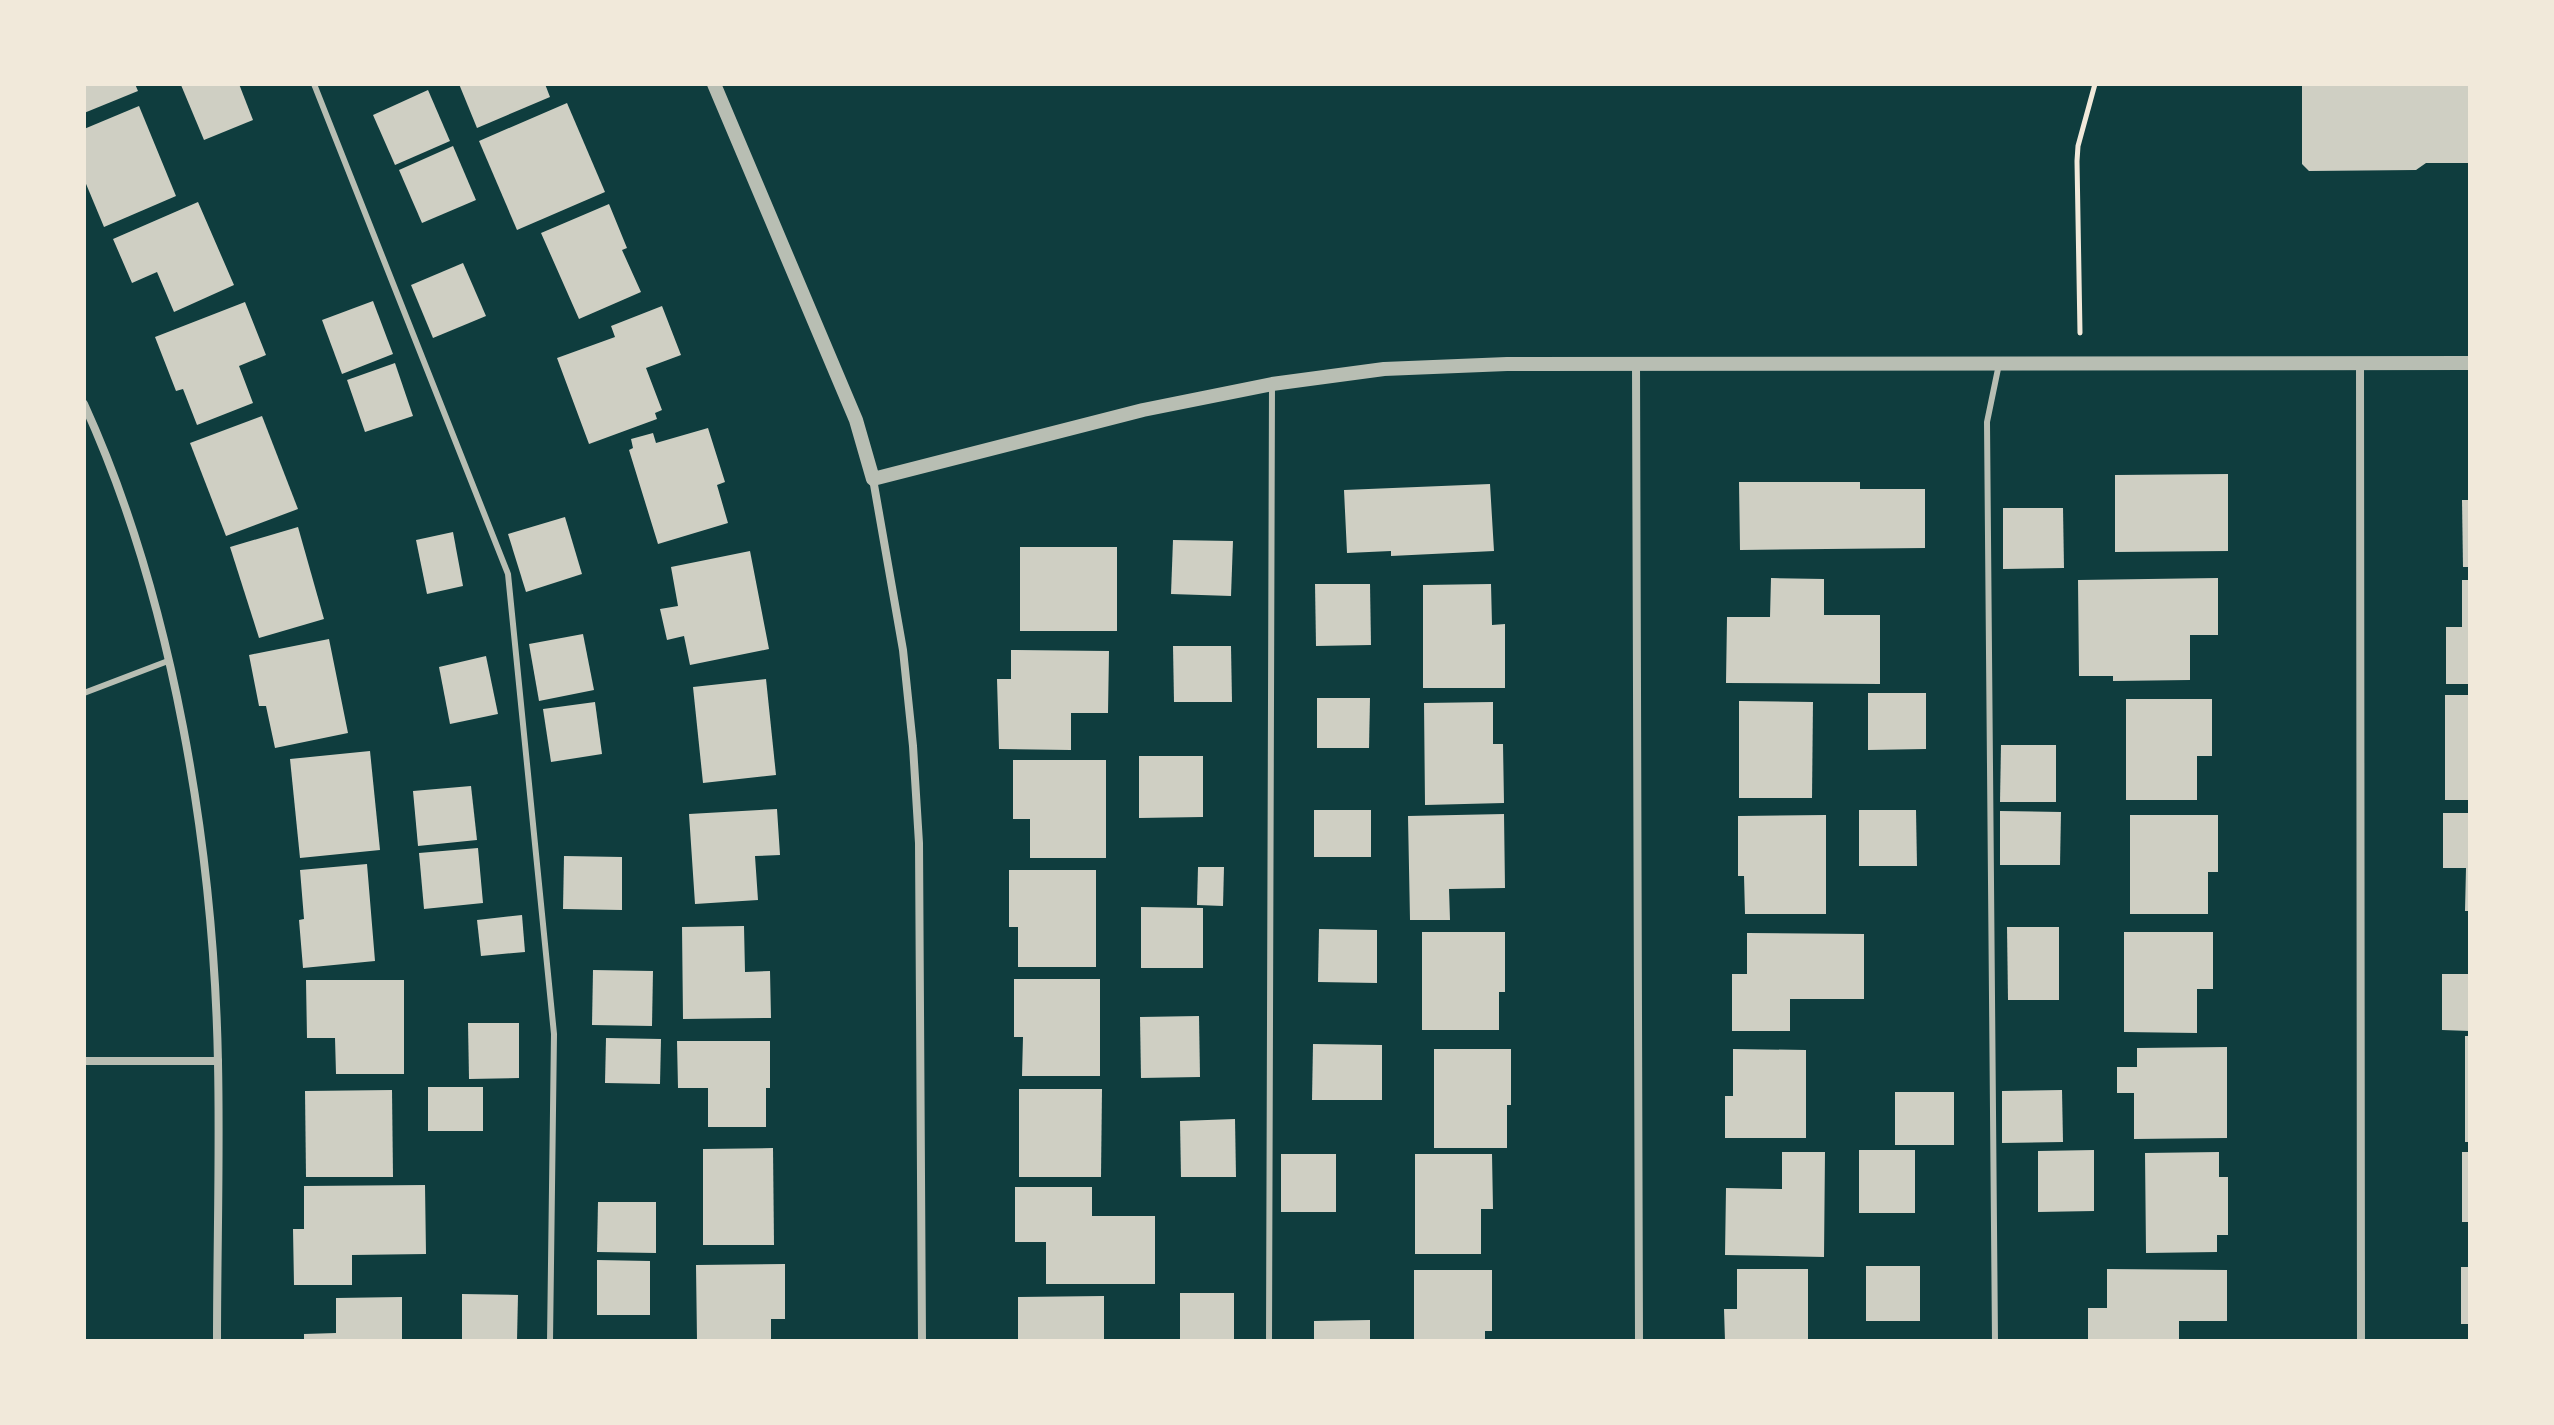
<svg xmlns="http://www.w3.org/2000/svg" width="2554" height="1425" viewBox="0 0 2554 1425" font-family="'Archivo Narrow',sans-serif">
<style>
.building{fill:#cfcfc3}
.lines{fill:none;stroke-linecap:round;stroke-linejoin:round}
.path{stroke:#f1e9da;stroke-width:5}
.service{stroke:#b8beb3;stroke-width:6}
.minor{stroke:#b8beb3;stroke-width:8}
.tertiary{stroke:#b8beb3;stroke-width:14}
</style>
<rect width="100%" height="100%" fill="#0f3d3e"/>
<!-- building -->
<g class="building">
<polygon points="84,84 135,84 138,91 84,113"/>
<polygon points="184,84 239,84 253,120 204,140 181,85"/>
<polygon points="459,84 545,84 550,97 477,128"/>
<polygon points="2302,84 2470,84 2470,163 2426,163 2416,170 2309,171 2302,164"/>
<polygon points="428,90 450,141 395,165 373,115"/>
<polygon points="567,103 605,192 517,230 479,141"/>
<polygon points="139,106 176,196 104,227 84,179 84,129"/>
<polygon points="453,146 476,200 422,223 399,170"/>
<polygon points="198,202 234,285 174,312 157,272 132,283 113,239"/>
<polygon points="609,204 627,248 622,250 641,292 579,319 541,233"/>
<polygon points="463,263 486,316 433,338 411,285"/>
<polygon points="373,301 393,354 342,374 322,320"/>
<polygon points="245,302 266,355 239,366 253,403 197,425 183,389 176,391 155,337"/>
<polygon points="662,306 681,355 646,368 662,410 655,413 657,419 589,444 557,358 615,337 611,326"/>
<polygon points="395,363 413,416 365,432 347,380"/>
<polygon points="262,416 298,509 226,536 190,443"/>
<polygon points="708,428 725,482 717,485 728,523 658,544 629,450 633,448 631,439 653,433 656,443"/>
<polygon points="2228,474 2228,551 2115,552 2115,475"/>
<polygon points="1739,482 1860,482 1860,489 1925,489 1925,548 1740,550"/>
<polygon points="1490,484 1494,551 1391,556 1391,551 1347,553 1344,490"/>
<polygon points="2462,500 2470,500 2470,567 2463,567"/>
<polygon points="2003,508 2063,508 2064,568 2003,569"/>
<polygon points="565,517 582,574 526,592 508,534"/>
<polygon points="298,527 324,619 259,638 230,547"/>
<polygon points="453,532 463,586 427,594 416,540"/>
<polygon points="1173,540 1233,541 1231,596 1171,594"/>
<rect x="1020" y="547" width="97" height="84"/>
<polygon points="750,551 769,649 690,665 684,636 667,640 660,609 678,606 671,567"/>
<polygon points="1771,578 1824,579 1824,615 1880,615 1880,684 1726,683 1727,617 1770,617"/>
<polygon points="2218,578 2218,635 2190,635 2190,680 2113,681 2113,676 2079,676 2078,580"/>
<polygon points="2462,580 2470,580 2470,684 2446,684 2446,627 2462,627"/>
<polygon points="1315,584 1370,584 1371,645 1316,646"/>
<polygon points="1491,584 1492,625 1505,624 1505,688 1423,688 1423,585"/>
<polygon points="583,634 594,690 539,701 529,644"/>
<polygon points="329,639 348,733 275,748 266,706 259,706 249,655"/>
<polygon points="1173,646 1231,646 1232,702 1174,702"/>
<polygon points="1011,650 1109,651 1108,713 1071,713 1071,750 999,749 997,679 1011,679"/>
<polygon points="486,656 498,714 450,724 439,667"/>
<polygon points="766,679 776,775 703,783 693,687"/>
<polygon points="1868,693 1926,693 1926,749 1868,750"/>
<rect x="2445" y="695" width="25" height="105"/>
<polygon points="1317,698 1370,698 1369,748 1317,748"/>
<polygon points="2126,699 2212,699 2212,756 2197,756 2197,800 2126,800"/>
<polygon points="1739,701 1813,702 1812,798 1739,798"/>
<polygon points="595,702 602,754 551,762 543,709"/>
<polygon points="1493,702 1493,744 1503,744 1504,803 1425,805 1424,703"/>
<polygon points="2001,745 2056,745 2056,802 2000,802"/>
<polygon points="370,751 380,850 300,858 290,759"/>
<polygon points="1139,756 1203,756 1203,817 1139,818"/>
<polygon points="1013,760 1106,760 1106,858 1030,858 1030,819 1013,819"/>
<polygon points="471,786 477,840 418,846 413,791"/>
<polygon points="777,809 780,855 755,856 758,900 695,904 689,814"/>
<rect x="1314" y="810" width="57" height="47"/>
<polygon points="1859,810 1916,810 1917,866 1859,866"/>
<polygon points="2000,811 2061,812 2060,865 2000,865"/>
<polygon points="2443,813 2470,813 2470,911 2465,911 2466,868 2443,868"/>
<polygon points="1504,814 1505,888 1449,889 1450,920 1410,920 1408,816"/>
<polygon points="1826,815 1826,914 1745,914 1744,876 1738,876 1738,816"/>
<polygon points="2130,815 2218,815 2218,872 2208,872 2208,914 2130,914"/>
<polygon points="478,848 483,903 424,909 419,853"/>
<polygon points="564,856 622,857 622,910 563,909"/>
<polygon points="367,864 375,961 303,968 299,920 304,919 300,870"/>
<polygon points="1198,867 1224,867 1223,906 1197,905"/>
<polygon points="1009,870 1096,870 1096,967 1018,967 1018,927 1009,927"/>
<polygon points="1141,907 1203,908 1203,968 1141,968"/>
<polygon points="522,915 525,952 481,956 477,920"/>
<polygon points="744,926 745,972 770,971 771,1018 683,1019 682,927"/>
<polygon points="2007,927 2059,927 2059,1000 2008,1000"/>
<polygon points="1319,929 1377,930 1377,983 1318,982"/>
<polygon points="1422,932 1505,932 1505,992 1499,992 1499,1030 1422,1030"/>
<polygon points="2124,932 2213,932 2213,989 2197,989 2197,1033 2124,1032"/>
<polygon points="1747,933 1864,934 1864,999 1790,999 1790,1031 1732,1031 1732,974 1747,974"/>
<polygon points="593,970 653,971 652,1026 592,1025"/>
<polygon points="2442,974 2470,974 2470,1031 2442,1030"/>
<polygon points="1014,979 1100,979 1100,1076 1022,1076 1023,1037 1014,1037"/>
<polygon points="306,980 404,980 404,1074 336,1074 335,1038 307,1038"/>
<polygon points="1199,1016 1200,1077 1141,1078 1140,1017"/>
<polygon points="468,1023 519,1023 519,1078 469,1079"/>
<rect x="2465" y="1036" width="5" height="106"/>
<polygon points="606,1038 661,1039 660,1084 605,1083"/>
<polygon points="677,1041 770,1041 770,1088 766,1088 766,1127 708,1127 708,1088 678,1088"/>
<polygon points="1313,1044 1382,1045 1382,1100 1312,1100"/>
<polygon points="2227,1047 2227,1138 2134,1139 2134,1093 2117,1093 2117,1067 2137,1067 2137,1048"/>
<polygon points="1434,1049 1511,1049 1511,1105 1507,1105 1507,1148 1434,1148"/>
<polygon points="1733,1049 1806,1050 1806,1138 1725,1138 1725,1096 1733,1096"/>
<rect x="428" y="1087" width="55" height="44"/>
<polygon points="1019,1089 1102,1089 1101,1177 1019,1177"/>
<polygon points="392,1090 393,1177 306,1177 305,1091"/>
<polygon points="2062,1090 2063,1142 2002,1143 2002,1091"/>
<rect x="1895" y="1092" width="59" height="53"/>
<polygon points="1235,1119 1236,1177 1181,1177 1180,1121"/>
<polygon points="773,1148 774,1245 703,1245 703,1149"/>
<rect x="1859" y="1150" width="56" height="63"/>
<polygon points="2094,1150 2094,1211 2038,1212 2038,1151"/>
<polygon points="1782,1152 1825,1152 1824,1257 1725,1255 1726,1188 1782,1189"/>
<polygon points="2219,1152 2219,1177 2228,1177 2228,1235 2217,1235 2217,1252 2146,1253 2145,1153"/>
<rect x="2462" y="1152" width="8" height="70"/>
<rect x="1281" y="1154" width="55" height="58"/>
<polygon points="1415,1154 1492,1154 1493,1209 1481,1209 1481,1254 1415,1254"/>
<polygon points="425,1185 426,1254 352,1255 352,1285 294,1285 293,1229 304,1229 304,1186"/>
<polygon points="1015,1187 1092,1187 1092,1216 1155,1216 1155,1284 1046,1284 1046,1242 1015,1242"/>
<polygon points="598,1202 656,1202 656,1253 597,1252"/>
<polygon points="597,1260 650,1261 650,1315 597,1315"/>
<polygon points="785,1264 785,1319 771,1319 771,1341 697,1341 696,1265"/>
<rect x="1866" y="1266" width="54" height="55"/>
<rect x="2461" y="1267" width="9" height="57"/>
<polygon points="1737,1269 1808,1269 1808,1341 1725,1341 1724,1309 1737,1309"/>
<polygon points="2107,1269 2227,1270 2227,1321 2179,1321 2179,1341 2088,1341 2088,1308 2107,1308"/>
<polygon points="1414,1270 1492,1270 1492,1331 1485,1331 1485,1341 1414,1341"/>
<rect x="1180" y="1293" width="54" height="48"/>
<polygon points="462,1294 518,1295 517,1341 462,1341"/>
<polygon points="1104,1296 1104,1341 1018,1341 1018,1297"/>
<polygon points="402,1297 402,1341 304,1341 304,1334 336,1333 336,1298"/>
<polygon points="1370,1320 1370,1341 1314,1341 1314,1321"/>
</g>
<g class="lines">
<!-- path -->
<polyline class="path" points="2080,333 2077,161 2078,146 2095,84"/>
<!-- service -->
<g class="service">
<polyline points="314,84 508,574 554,1034 550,1341"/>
<polyline points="84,693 168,661"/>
<polyline points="1269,1341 1272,384"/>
<polyline points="1995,1341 1987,422 1999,364"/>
</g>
<!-- minor -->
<g class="minor">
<polyline points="1636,364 1639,1341"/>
<polyline points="2360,364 2361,1341"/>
<path d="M 84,404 C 173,599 214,849 218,1063 C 220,1156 217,1248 217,1341"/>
<polyline points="873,479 903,650 913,746 919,843 922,1341"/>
<polyline points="84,1061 218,1061"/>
</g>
<!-- tertiary -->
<polyline class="tertiary" points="714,84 856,420 873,479 1143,410 1272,384 1384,369 1507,364 2470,363"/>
</g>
<!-- border -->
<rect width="2554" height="1425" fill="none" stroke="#f1e9da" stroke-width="172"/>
</svg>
